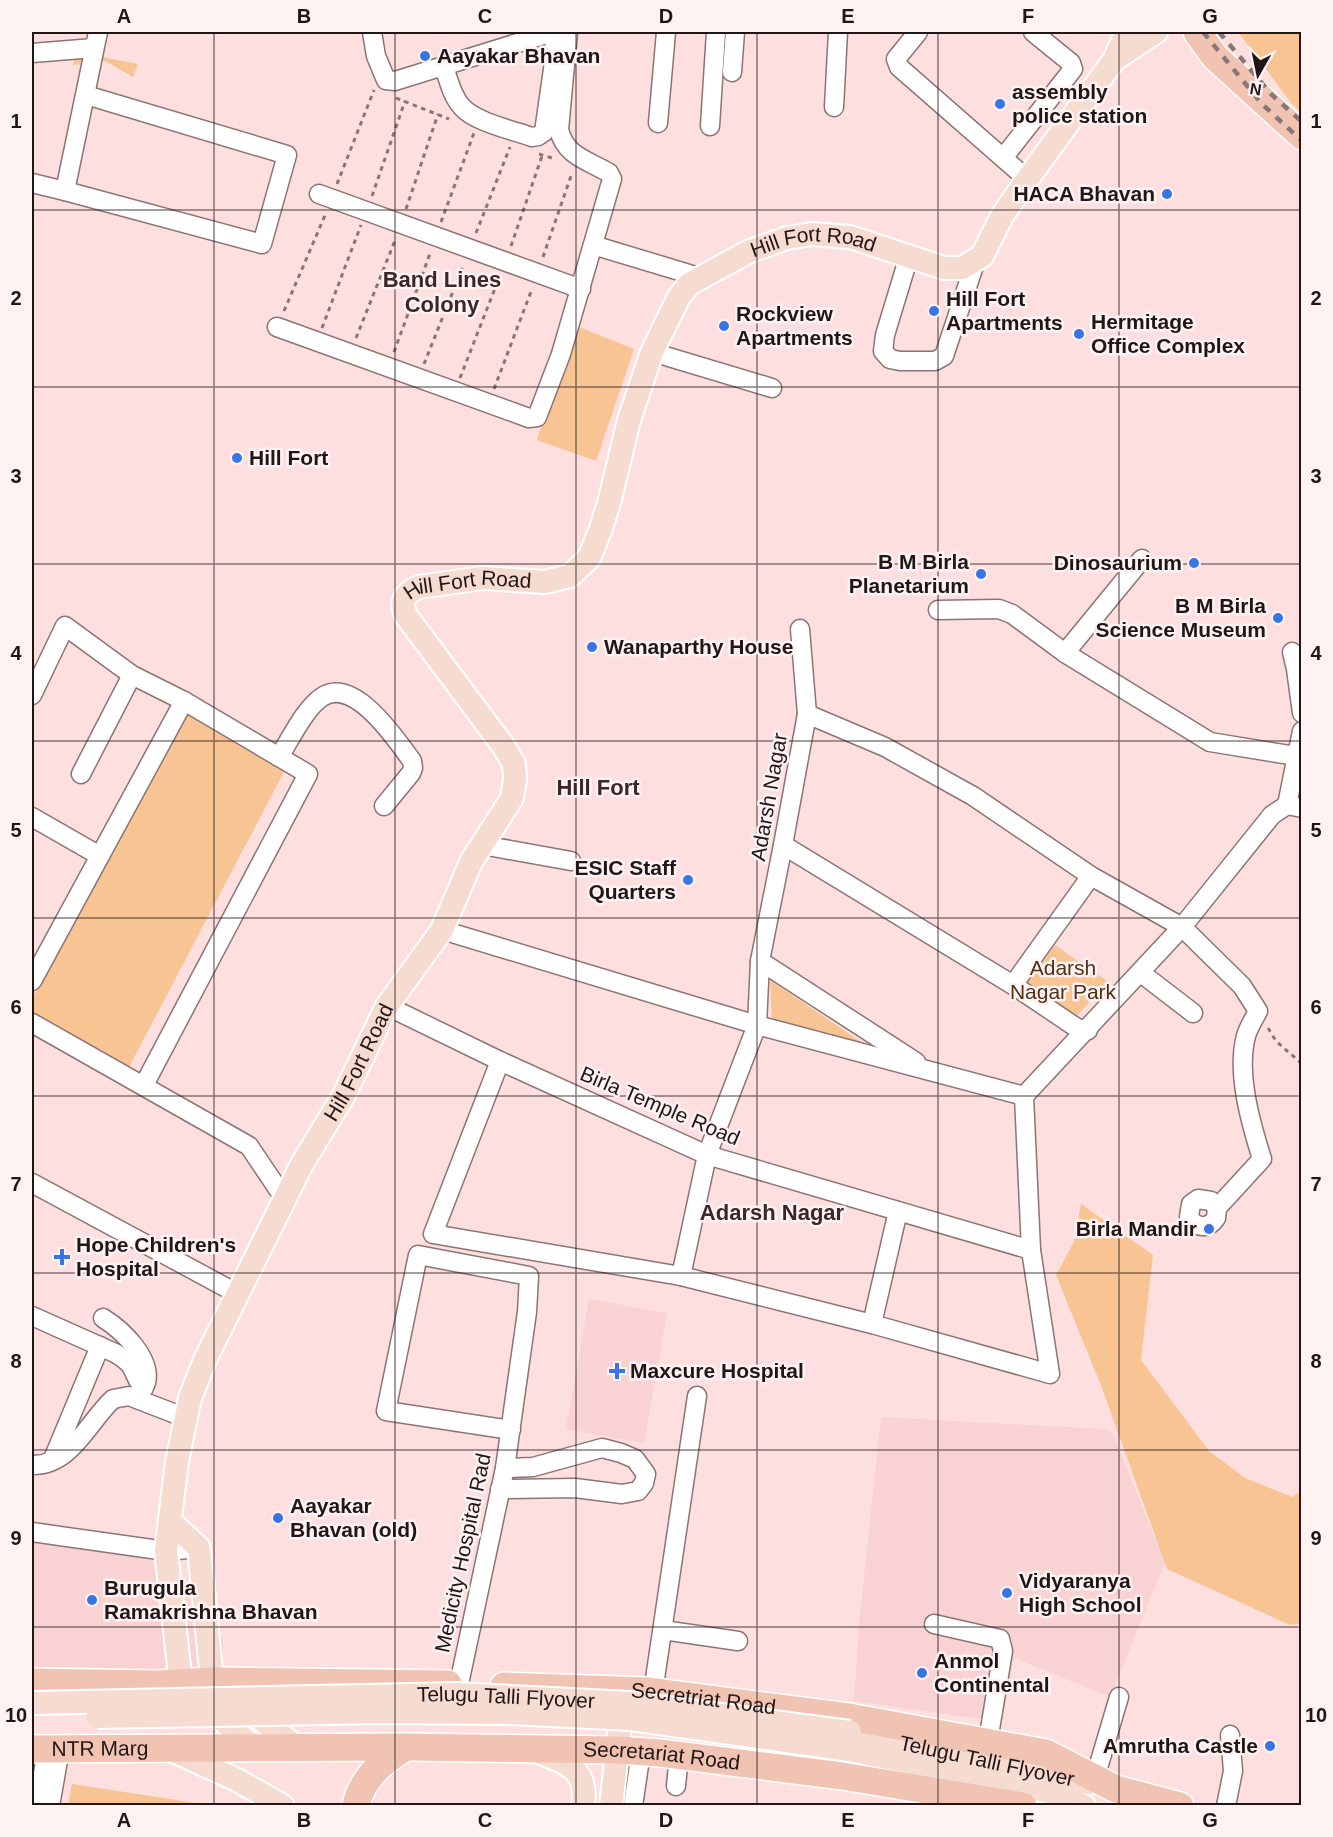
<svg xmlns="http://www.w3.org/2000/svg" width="1333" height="1837" viewBox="0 0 1333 1837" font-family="Helvetica,sans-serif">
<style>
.built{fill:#f9d2d3}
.green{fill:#f8c494}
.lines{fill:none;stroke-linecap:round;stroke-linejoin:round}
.minor-casing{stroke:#8e7373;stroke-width:21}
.major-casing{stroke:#fff;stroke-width:26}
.highway-casing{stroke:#fff;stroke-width:30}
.path{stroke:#8a7575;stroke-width:3;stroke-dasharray:4.5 4.5;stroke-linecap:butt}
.minor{stroke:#fff;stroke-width:18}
.major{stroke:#f6dbd1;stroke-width:22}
.highway{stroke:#f0c3b2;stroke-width:27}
.rail{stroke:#8a7676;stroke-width:4.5;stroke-dasharray:8 8;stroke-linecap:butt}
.major-bridge-casing{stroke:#fff;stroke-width:26;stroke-linecap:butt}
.major-bridge{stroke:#f6dbd1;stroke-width:22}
.grid{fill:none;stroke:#211616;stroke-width:1.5;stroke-opacity:0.55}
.poi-dot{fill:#3875e4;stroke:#fef2f2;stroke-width:2}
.labels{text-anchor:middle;stroke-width:5;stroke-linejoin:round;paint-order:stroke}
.poi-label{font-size:21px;font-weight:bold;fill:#211616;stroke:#fef2f2;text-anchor:start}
.street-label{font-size:21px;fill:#211616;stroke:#fef2f2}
.park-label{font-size:21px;fill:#4e3115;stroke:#fef2f2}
.neighbourhood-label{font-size:22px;font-weight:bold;fill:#3c2626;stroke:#fef2f2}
.neatline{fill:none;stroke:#211616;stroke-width:2}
.grid-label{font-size:20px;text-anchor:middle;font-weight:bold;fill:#211616}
</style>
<rect width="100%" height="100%" fill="#fedfdf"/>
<!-- built -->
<g class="built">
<polygon points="589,1299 667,1313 644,1443 566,1429"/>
<polygon points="881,1417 1103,1429 1112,1432 1165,1563 1110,1697 1014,1658 1002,1722 854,1701 859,1624"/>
<polygon points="32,1541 124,1552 168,1566 223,1638 223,1661 193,1678 32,1675"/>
</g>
<!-- green -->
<g class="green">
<polygon points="1238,32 1301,32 1301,113 1292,104"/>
<polygon points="76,52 138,64 133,77 105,61 73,65"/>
<polygon points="574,325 634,349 596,461 537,440"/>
<polygon points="186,714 284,772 128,1069 32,1016 32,998"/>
<polygon points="1055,945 1107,981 1077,1016 1026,984"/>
<polygon points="770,980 870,1048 772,1025"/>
<polygon points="1081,1204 1153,1255 1141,1360 1209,1451 1245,1478 1292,1497 1301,1491 1301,1623 1290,1625 1167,1569 1102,1388 1056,1275 1074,1242"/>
<polygon points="72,1784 209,1805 68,1805"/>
</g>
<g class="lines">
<!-- minor casing -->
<g class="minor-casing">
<g id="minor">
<polyline points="372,32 376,56 386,80 395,81 553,32"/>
<polyline points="918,32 896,59 899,67 1027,179"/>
<polyline points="32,53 94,48"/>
<path d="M 444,67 C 449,81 452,96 462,107 C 475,122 512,130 532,137 L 538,136 L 544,132 L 555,55 L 554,32"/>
<polyline points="732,72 735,32"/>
<polyline points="834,107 838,32"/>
<polyline points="658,123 666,32"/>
<polyline points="710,126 716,32"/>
<polyline points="1003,158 1073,69 1071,63 1033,32"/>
<polyline points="32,183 65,191 98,32"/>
<polyline points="65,191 262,244 287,155 86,95"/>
<polyline points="319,194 581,289"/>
<polyline points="593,245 699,277"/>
<polyline points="909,256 885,335 883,351 890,359 900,361 935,361 944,356 976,260"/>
<path d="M 277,327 L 529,418 L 537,417 L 561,354 L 612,179 L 609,173 C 588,160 566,157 559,130 L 568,32"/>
<polyline points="652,352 772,388"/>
<polyline points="938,610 999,609 1012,614 1065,653 1210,742 1302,757"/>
<polyline points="800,629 807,714"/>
<polyline points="1292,652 1296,669 1302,713"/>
<polyline points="1065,653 1142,559"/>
<polyline points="32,695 65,626 132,675 184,701 308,774 144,1085"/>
<path d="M 279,757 C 290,740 305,708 322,697 C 354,676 396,739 412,761 L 413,768 L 411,773 L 384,806"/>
<polyline points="81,774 132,675"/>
<polyline points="1287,805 1302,731"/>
<polyline points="32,817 100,856"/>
<polyline points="482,845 571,861"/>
<polyline points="783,845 1013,985 1077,1028 1088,1030"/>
<polyline points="442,930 757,1025 1024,1096"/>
<polyline points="760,961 916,1062"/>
<polyline points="1141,973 1193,1013"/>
<polyline points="32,981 184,701"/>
<polyline points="1013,985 1091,876"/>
<polyline points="387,1006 500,1061 707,1155 1031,1250"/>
<polyline points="32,1023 249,1146 284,1198"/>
<polyline points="500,1061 433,1234 681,1276 872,1324 1050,1374 1031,1250 1024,1096 1182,927 1272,815 1287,805 1302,808"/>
<polyline points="32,1183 238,1294"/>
<path d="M 681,1276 L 707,1155 L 757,1025 L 760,961 L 783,845 L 807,714 L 885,747 L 973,796 L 1091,876 L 1182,927 L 1242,986 L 1258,1011 C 1254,1019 1248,1028 1246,1036 C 1236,1073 1251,1124 1262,1159 L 1217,1208 L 1216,1218 C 1209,1229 1196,1229 1189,1217 L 1191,1204 L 1198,1199 L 1211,1201 L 1217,1208"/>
<path d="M 32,1316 L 115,1353 C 121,1357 127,1360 131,1366 C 136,1374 137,1382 144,1388"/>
<path d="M 103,1318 C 122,1330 152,1358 146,1383"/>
<polyline points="872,1324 898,1211"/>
<polyline points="53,1459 100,1346"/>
<path d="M 32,1465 C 71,1466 88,1422 113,1399 L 129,1396 L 186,1418"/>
<polyline points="500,1489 575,1488 622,1494 638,1491 644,1483 646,1474 635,1459 621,1453 602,1448 533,1467 505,1468"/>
<polyline points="32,1532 166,1551 199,1548"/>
<polyline points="934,1624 1000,1639 1003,1651 988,1741"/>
<polyline points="663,1630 738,1641"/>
<polyline points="459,1684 505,1468 527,1312 529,1276 418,1255 386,1411 511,1430"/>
<polyline points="653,1692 697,1396"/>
<polyline points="1095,1778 1119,1697"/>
<polyline points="676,1786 679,1755"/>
<polyline points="36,1806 48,1749"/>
<polyline points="50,1806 60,1749"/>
<polyline points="633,1806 641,1752"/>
<polyline points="1226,1806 1233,1771 1230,1735"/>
</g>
</g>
<!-- major casing -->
<g class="major-casing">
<g id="major">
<polyline points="1115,59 1156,32"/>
<polyline points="170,1521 199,1548 212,1681 298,1748"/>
<path id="s1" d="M 850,1732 L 1090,1783"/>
<path id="s2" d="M 254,1748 L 181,1684 L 166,1551 L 177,1462 L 190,1398 L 205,1360 L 302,1164 L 344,1095 L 387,1006 L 442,930 L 471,862 L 512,798 L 515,779 L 514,764 L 504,747 L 407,617 C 399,603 404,593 419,587 L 483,578 L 545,582 L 570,576 L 589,558 L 600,531 L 609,503 L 629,420 L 652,352 L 679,297 L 689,284 L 748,252 L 787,238 L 812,234 L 850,237 L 944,268 L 962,268 L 982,256 L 1002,216 L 1026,181 L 1114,60 L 1127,32"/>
<polyline points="169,1749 237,1780 283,1806"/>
<polyline points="850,1750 1063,1795 1084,1806"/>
<path d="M 535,1751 C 565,1762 589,1768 583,1806"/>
<polyline points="611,1806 623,1700"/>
</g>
</g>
<!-- highway casing -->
<g class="highway-casing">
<g id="highway">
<polyline points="1197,32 1215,57 1302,136"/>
<polyline points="32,1682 157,1684 212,1681 448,1684"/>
<path id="s3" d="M 504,1686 L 647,1691 L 849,1717 L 1046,1753 L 1116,1789 L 1180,1806"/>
<path id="s4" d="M 32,1749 L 406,1747 L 618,1750 L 660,1753 L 842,1776 L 1023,1806"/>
<path d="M 356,1806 C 362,1777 383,1761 406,1747"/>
</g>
</g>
<!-- path -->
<g class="path">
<polyline points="396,98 449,119"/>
<polyline points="539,154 555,159"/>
<polyline points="337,184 374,90"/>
<polyline points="372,196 405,101"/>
<polyline points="406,209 438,114"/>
<polyline points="441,222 474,133"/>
<polyline points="476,233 510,147"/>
<polyline points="511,246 542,156"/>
<polyline points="543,257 572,173"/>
<polyline points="284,311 326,213"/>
<polyline points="322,328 361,225"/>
<polyline points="356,338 396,238"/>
<polyline points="394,352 431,251"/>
<polyline points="424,364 464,264"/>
<polyline points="460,378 499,278"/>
<polyline points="494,389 532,289"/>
<polyline points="1268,1028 1276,1041 1302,1064"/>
</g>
<!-- minor -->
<use href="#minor" class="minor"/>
<!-- major -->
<use href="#major" class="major"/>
<!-- highway -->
<use href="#highway" class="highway"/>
<!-- rail -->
<g class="rail">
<polyline points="1203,32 1262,104 1302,141"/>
<polyline points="1219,32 1272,95 1302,122"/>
</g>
<!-- major-bridge casing -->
<g class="major-bridge-casing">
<g id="major-bridge">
<path id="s5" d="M 32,1703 L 457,1694 L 630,1703 L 850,1732"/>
<polyline points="97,1717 381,1712 508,1713 630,1719 850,1750"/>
</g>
</g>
<!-- major-bridge -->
<use href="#major-bridge" class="major-bridge"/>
</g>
<!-- grid -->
<path class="grid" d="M 214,32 L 214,1806M 395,32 L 395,1806M 576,32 L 576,1806M 757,32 L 757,1806M 938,32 L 938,1806M 1119,32 L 1119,1806M 32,210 L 1302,210M 32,387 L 1302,387M 32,564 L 1302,564M 32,741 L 1302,741M 32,918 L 1302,918M 32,1096 L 1302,1096M 32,1273 L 1302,1273M 32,1450 L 1302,1450M 32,1627 L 1302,1627"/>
<!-- markers -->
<g class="poi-dot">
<circle cx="425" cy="56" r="6"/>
<circle cx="1000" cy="104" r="6"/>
<circle cx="1167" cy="194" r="6"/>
<circle cx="934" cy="311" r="6"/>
<circle cx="724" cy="326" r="6"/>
<circle cx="1079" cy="334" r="6"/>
<circle cx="237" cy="458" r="6"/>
<circle cx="1194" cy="563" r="6"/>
<circle cx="981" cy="574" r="6"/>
<circle cx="1278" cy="618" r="6"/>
<circle cx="592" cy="647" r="6"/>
<circle cx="688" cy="880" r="6"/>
<circle cx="1209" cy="1229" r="6"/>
<path d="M59 1248h6v6h6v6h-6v6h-6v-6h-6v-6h6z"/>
<path d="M614 1362h6v6h6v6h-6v6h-6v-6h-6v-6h6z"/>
<circle cx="278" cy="1518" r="6"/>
<circle cx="1007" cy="1593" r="6"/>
<circle cx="92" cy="1600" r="6"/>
<circle cx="922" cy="1673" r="6"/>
<circle cx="1270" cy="1746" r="6"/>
</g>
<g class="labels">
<!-- poi labels -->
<g class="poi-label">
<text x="437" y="63">Aayakar Bhavan</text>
<text x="1012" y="99">assembly<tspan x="1012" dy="24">police station</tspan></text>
<text x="1155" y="201" text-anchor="end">HACA Bhavan</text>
<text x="946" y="306">Hill Fort<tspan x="946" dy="24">Apartments</tspan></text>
<text x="736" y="321">Rockview<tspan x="736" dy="24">Apartments</tspan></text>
<text x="1091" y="329">Hermitage<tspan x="1091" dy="24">Office Complex</tspan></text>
<text x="249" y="465">Hill Fort</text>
<text x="969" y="569" text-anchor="end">B M Birla<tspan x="969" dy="24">Planetarium</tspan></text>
<text x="1182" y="570" text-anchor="end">Dinosaurium</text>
<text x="1266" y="613" text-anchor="end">B M Birla<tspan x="1266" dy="24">Science Museum</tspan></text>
<text x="604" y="654">Wanaparthy House</text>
<text x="676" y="875" text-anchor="end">ESIC Staff<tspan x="676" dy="24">Quarters</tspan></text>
<text x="1197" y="1236" text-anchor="end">Birla Mandir</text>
<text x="76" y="1252">Hope Children's<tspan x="76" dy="24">Hospital</tspan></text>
<text x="630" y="1378">Maxcure Hospital</text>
<text x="290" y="1513">Aayakar<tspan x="290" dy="24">Bhavan (old)</tspan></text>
<text x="1019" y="1588">Vidyaranya<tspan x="1019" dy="24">High School</tspan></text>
<text x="104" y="1595">Burugula<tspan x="104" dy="24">Ramakrishna Bhavan</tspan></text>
<text x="934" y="1668">Anmol<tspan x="934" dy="24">Continental</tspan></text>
<text x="1258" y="1753" text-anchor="end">Amrutha Castle</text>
</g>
<!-- street labels -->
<g class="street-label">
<text dy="7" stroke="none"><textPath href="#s2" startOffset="1930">Hill Fort Road</textPath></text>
<text dy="7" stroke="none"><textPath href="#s2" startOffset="1372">Hill Fort Road</textPath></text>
<text transform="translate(769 797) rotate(-80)" y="7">Adarsh Nagar</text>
<text dy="7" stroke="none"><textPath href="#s2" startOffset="762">Hill Fort Road</textPath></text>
<text transform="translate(660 1106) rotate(23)" y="7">Birla Temple Road</text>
<text transform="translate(463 1553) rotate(-78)" y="7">Medicity Hospital Rad</text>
<text dy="7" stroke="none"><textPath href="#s5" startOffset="474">Telugu Talli Flyover</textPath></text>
<text dy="7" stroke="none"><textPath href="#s3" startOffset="200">Secretriat Road</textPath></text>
<text dy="7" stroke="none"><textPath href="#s4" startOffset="68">NTR Marg</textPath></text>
<text dy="7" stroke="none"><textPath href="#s4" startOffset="630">Secretariat Road</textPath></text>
<text dy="7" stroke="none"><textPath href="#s1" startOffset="140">Telugu Talli Flyover</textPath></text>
</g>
<!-- park labels -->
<g class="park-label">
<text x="1063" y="975">Adarsh<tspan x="1063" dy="24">Nagar Park</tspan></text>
</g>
<!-- neighbourhood labels -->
<g class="neighbourhood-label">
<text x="442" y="287">Band Lines<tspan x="442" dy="25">Colony</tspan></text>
<text x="598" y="795">Hill Fort</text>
<text x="772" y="1220">Adarsh Nagar</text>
</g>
</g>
<!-- border -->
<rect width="1333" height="1837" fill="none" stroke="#fef2f2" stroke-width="66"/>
<!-- north arrow -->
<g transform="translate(1258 75) rotate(189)" stroke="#fef2f2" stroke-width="4.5" paint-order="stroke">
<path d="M0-4.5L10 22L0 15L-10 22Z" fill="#211616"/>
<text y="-9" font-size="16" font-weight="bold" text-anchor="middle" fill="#211616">N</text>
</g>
<rect x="33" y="33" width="1267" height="1771" class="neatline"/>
<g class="grid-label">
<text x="124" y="23">A</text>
<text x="304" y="23">B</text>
<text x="485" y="23">C</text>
<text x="666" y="23">D</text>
<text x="848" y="23">E</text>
<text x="1028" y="23">F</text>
<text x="1210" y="23">G</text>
<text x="16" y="128">1</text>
<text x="1316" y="128">1</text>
<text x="16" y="305">2</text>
<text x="1316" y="305">2</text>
<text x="16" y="483">3</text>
<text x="1316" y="483">3</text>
<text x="16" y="660">4</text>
<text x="1316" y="660">4</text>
<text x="16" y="837">5</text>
<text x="1316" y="837">5</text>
<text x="16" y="1014">6</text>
<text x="1316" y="1014">6</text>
<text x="16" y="1191">7</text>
<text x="1316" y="1191">7</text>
<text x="16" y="1368">8</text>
<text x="1316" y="1368">8</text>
<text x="16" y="1545">9</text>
<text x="1316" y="1545">9</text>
<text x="16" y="1722">10</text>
<text x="1316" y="1722">10</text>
<text x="124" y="1827">A</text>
<text x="304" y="1827">B</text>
<text x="485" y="1827">C</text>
<text x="666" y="1827">D</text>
<text x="848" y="1827">E</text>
<text x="1028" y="1827">F</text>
<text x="1210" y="1827">G</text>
</g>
</svg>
